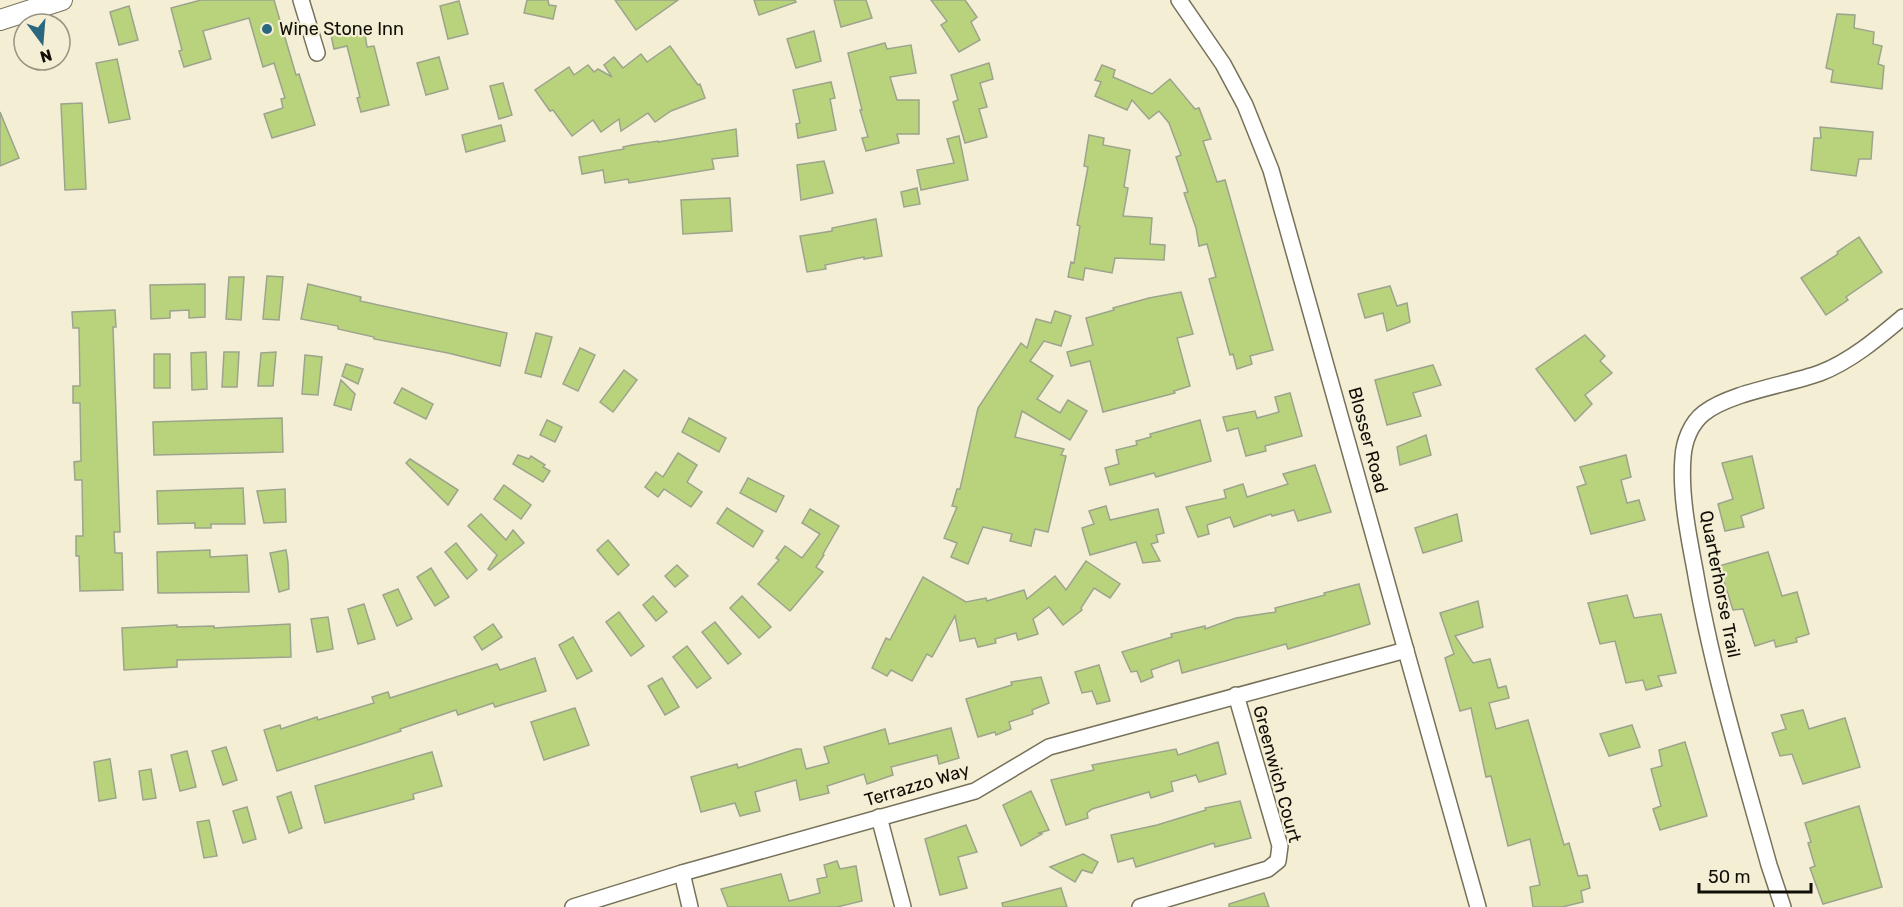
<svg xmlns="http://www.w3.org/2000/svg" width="1903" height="907" viewBox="0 0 1903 907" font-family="Rubik,sans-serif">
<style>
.building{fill:#b9d37d;stroke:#9ca48d;stroke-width:1.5}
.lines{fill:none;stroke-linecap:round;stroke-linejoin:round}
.minor-casing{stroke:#76715a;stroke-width:18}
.major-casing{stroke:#76715a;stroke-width:22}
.minor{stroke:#fff;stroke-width:15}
.major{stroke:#fff;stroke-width:20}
.poi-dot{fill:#2b677e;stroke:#f4eed4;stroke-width:2}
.labels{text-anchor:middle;stroke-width:4.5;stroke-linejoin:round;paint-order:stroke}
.poi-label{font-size:18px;fill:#100e06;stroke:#f4eed4;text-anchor:start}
.street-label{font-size:18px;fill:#100e06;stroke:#f4eed4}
</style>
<rect width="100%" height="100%" fill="#f4eed4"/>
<!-- building -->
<g class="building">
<polygon points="201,0 274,0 296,75 299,74 315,125 272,138 264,114 283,108 281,99 285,98 274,63 263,67 249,18 203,31 211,59 184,67 179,51 182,50 171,8"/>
<polygon points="527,0 548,0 549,5 556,6 553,19 524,13"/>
<polygon points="615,0 678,0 636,30"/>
<polygon points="754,0 795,0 796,2 759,15"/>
<polygon points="834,0 866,0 872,18 841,27"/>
<polygon points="931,0 965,0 977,17 971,22 980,40 959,52 941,25 947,21"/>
<polygon points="459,1 468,34 448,39 440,6"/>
<polygon points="129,6 138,40 119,45 110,12"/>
<polygon points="1837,14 1855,15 1854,28 1874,32 1873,44 1882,46 1878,64 1884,66 1882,89 1831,82 1833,70 1826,68"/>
<polygon points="364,28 367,47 374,46 389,105 361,112 357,98 360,97 347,46 334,49 331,35"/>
<polygon points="814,31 821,61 796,68 787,39"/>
<polygon points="885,43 887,49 911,45 916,73 890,77 897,100 919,100 919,134 897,134 899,143 866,151 862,138 868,137 860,110 862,110 848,53"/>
<polygon points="670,46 698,85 700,84 705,98 671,111 655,122 648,113 621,131 619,119 601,132 593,120 572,136 553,110 550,111 535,90 569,67 574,75 588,65 594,72 598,69 612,77 604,65 614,57 623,68 641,54 647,62"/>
<polygon points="439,57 448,89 426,95 417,63"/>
<polygon points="117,59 130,119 109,123 96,63"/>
<polygon points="989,63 993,79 980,83 987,107 979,109 987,137 965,143 953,102 958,100 951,75"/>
<polygon points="1102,65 1115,70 1113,77 1152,94 1170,79 1195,109 1199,108 1211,139 1203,141 1217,182 1225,180 1273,350 1250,356 1252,364 1237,369 1233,354 1230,355 1209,279 1216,277 1207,244 1199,246 1196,228 1184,193 1188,192 1176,157 1181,155 1169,123 1159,111 1149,119 1132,100 1127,110 1095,96 1101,82 1095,80"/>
<polygon points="831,82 835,98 830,99 836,130 798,138 796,124 800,123 793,90"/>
<polygon points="503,83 512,115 499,119 490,86"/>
<polygon points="82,103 86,189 65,190 61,104"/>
<polygon points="0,112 19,158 0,166"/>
<polygon points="501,125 505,141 466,152 462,135"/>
<polygon points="1820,127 1873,132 1871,159 1859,159 1856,176 1811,170 1814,138 1821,138"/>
<polygon points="736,129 738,156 712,159 714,169 629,183 628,179 605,183 603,170 582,174 579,157 624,149 623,147 632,145 658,141 658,142"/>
<polygon points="1089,135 1104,138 1103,145 1130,150 1124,187 1128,188 1123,216 1152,218 1150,244 1165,245 1164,260 1115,258 1112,273 1085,268 1083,280 1068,277 1071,262 1074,263 1080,226 1077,225 1088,167 1084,166"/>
<polygon points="959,136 968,180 921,190 917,170 954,163 947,139"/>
<polygon points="824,161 833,193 801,200 797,165"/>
<polygon points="917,188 920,204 904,207 901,192"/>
<polygon points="730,198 732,231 683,234 681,200"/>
<polygon points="876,219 882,256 864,259 864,257 825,265 826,269 807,272 800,236 832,231 832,228"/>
<polygon points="1859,237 1882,272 1846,297 1848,300 1826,315 1801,278 1838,254 1837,252"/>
<polygon points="267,276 283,277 279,320 263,319"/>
<polygon points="229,277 244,277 241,320 226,319"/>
<polygon points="205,284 205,317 189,318 189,310 170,311 170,318 151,319 150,285"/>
<polygon points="308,284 361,297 360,301 507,333 500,366 448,353 374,339 374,337 338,329 338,326 301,319"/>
<polygon points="1390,286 1397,306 1407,303 1410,322 1387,331 1383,313 1365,318 1358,294"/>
<polygon points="1181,292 1193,334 1177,338 1190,386 1174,391 1175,393 1103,412 1090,361 1071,366 1067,352 1093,345 1086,318 1114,310 1113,308 1149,298"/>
<polygon points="115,310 116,327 113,327 120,532 114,532 115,553 122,553 123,590 80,591 79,556 76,556 76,536 83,536 82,480 75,480 74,462 81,461 80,403 73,403 73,386 80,386 79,328 73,328 72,312"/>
<polygon points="1055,311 1071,316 1061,346 1044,341 1030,361 1053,376 1037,399 1060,413 1068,400 1087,411 1070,440 1022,411 1015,437 1064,449 1061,455 1066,456 1048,532 1035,529 1031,546 1010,541 1012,534 983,527 968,564 951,557 957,543 944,538 957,507 952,506 957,489 960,489 978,408 1021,343 1027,348 1036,319 1051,323"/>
<polygon points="536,333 552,337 541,377 525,373"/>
<polygon points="1585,335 1605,356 1600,361 1612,373 1585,395 1592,404 1575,421 1536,369"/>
<polygon points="580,348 595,355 578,391 563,384"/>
<polygon points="206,352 207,389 192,390 191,353"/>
<polygon points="224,352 239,352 237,387 222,387"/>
<polygon points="276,352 273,386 258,386 261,353"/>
<rect x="154" y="354" width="16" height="34"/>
<polygon points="305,355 322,357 318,395 302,394"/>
<polygon points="346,364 363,369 358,384 342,376"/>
<polygon points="1433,365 1441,385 1413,393 1421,416 1387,425 1375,380"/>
<polygon points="624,370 637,380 613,412 600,402"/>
<polygon points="341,380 355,394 351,410 334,405"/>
<polygon points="402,388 433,404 426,419 394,403"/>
<polygon points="1290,393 1302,436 1265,446 1266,451 1246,456 1238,428 1227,431 1223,417 1255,411 1257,418 1279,412 1275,397"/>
<polygon points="282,418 283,452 154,455 153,422"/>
<polygon points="689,418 726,438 719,452 682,432"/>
<polygon points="547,420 562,427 555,442 540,435"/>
<polygon points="1200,420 1211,461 1156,477 1154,473 1110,485 1105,468 1119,464 1116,450 1137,445 1136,441 1151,437 1150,434"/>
<polygon points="1426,435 1431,455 1400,465 1397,447"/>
<polygon points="678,453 697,465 687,482 702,492 691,507 664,489 658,497 645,487 656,472 663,477"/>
<polygon points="518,455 529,459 531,456 545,465 543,467 550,471 543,482 513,464"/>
<polygon points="1626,455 1631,477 1621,480 1627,503 1639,500 1645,520 1591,534 1577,487 1586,484 1580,467"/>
<polygon points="1752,456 1764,508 1741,516 1744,527 1725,531 1718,504 1733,499 1722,463"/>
<polygon points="410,459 458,490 448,505 406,463"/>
<polygon points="1315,465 1331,512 1298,521 1294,510 1272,516 1271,514 1234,527 1230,517 1207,525 1209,534 1198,537 1186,507 1226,498 1224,490 1243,484 1247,497 1288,484 1283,474"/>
<polygon points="748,478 784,496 776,512 740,493"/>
<polygon points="504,485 531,505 521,519 494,499"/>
<polygon points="243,488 245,524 211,524 211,528 195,528 195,523 158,524 157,491"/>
<polygon points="285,489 286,522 264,523 257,491"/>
<polygon points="1106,506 1110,520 1158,509 1164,533 1156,535 1158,542 1151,544 1160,561 1143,563 1136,542 1090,555 1082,528 1094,524 1089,511"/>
<polygon points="727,508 763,531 753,547 717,523"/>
<polygon points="810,509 839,526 823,554 824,555 816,567 823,572 790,611 758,584 779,560 776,558 785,546 802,558 820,534 802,523"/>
<polygon points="481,514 506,540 513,530 524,543 490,570 488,569 497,555 468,526"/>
<polygon points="1457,514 1462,541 1423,553 1415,528"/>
<polygon points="608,540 629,565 618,575 597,550"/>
<polygon points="456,543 477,570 467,579 445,552"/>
<polygon points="210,550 210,557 247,555 249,592 158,593 157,552"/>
<polygon points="286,550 288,562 289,589 279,592 270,553"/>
<polygon points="1768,552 1782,596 1797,592 1809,634 1796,638 1797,642 1776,647 1774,640 1755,646 1743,609 1733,610 1719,566"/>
<polygon points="1086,561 1120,584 1110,598 1094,588 1081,608 1082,610 1063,625 1049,607 1033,619 1038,634 1018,640 1016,633 995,639 996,643 978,647 975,638 960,641 955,616 932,657 927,654 912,681 891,670 887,676 872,668 886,638 890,640 923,577 966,602 986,598 987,601 1024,590 1027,599 1055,576 1066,590"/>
<polygon points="677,565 688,576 675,587 665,576"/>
<polygon points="431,568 449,597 435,606 417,577"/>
<polygon points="1359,584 1370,624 1335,635 1288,649 1286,644 1182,673 1179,660 1151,670 1153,677 1141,682 1137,671 1131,672 1122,652 1172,637 1171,634 1205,626 1205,629 1236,618 1276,612 1275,608 1325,595 1324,593"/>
<polygon points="398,589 412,619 397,626 383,595"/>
<polygon points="1627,595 1634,618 1661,614 1676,673 1658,676 1662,686 1646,690 1643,680 1626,683 1615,641 1600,644 1588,603"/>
<polygon points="653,596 667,612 656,621 643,605"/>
<polygon points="742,596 771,627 759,638 730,608"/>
<polygon points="1478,601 1483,627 1455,636 1473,663 1490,659 1498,688 1506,686 1509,698 1489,703 1496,729 1528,720 1564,845 1569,843 1578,876 1587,875 1590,888 1581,891 1583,902 1562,907 1533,907 1530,887 1540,885 1530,839 1508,846 1491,776 1486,777 1471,708 1460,711 1445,658 1454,654 1440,613"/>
<polygon points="364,604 375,639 358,644 348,609"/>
<polygon points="619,612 644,646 631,656 606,622"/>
<polygon points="328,617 333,649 317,652 311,619"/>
<polygon points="715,622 741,654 728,664 702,632"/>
<polygon points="290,624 291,657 177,660 177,667 124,670 122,628 177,625 177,627 214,626 214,628"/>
<polygon points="493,624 502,637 482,650 474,637"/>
<polygon points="573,637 592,671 577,679 559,645"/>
<polygon points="687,646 711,678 697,688 673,657"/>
<polygon points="535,658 546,691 495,707 493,703 458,715 456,710 400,729 401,731 365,743 277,771 264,730 280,725 281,729 317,717 318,720 374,703 372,697 388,692 390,698 497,664 500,670"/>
<polygon points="1099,665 1110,701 1097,704 1092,691 1082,693 1075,672"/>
<polygon points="1041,677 1049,703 1032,710 1033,714 1009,722 1011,729 996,735 995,732 978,737 966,699 1012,685 1011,682"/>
<polygon points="662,678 679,707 665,715 648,686"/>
<polygon points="575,708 589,745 544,760 531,722"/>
<polygon points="1803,710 1809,729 1845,718 1860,767 1803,784 1792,754 1780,756 1772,733 1786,729 1781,715"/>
<polygon points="1632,725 1640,747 1609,756 1600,734"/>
<polygon points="951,728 959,758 939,764 937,755 891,767 893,775 867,784 864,774 827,786 829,793 800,800 796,780 755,792 760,811 740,816 735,803 701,812 691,777 737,764 738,768 796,749 801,749 806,769 829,763 824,747 885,729 889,744"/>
<polygon points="1218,742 1226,774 1199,782 1196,775 1171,782 1173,791 1151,798 1149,792 1092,809 1087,813 1088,818 1066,825 1051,780 1094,770 1092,765 1176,749 1178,755"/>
<polygon points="1685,742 1707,816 1660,830 1653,809 1661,806 1651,769 1662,766 1659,750"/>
<polygon points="226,747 237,780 223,785 212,751"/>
<polygon points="187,751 196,787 180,791 171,755"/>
<polygon points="432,752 442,786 413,794 414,799 325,823 315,786"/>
<polygon points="110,759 116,798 99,801 94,762"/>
<polygon points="151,769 156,798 143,800 139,771"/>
<polygon points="1031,791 1049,830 1039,833 1042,834 1021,846 1003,805"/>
<polygon points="291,792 302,828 289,833 277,797"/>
<polygon points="1240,801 1251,838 1215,847 1214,843 1136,867 1133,858 1118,862 1111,835 1157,825 1206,810 1205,808"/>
<polygon points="1859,806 1882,887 1823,904 1810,868 1815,866 1808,843 1811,842 1805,823"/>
<polygon points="247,807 256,839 243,843 233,811"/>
<polygon points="209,820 217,856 204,858 197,822"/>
<polygon points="966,825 977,852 958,857 967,888 940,895 925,839"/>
<polygon points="1083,854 1098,862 1092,873 1082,870 1075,882 1050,867"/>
<polygon points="837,861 840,869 856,866 862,901 837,907 728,907 721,889 781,874 789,901 820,893 817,879 827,877 824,865"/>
<polygon points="1061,888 1067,907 1003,907 1002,903"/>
<polygon points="1264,893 1269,907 1229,907 1229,904"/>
</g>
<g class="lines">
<!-- minor casing -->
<g class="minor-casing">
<g id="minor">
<polyline points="301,0 317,53"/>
<polyline points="1179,0 1223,64 1245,105 1271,170 1478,907"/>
<polyline points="879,817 903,907"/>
<polyline points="682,873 690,907"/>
<polyline points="573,907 682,873 975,791 1049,747 1406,650"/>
<polyline points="1140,907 1268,869 1278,861 1280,846 1236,695"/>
<path d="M 1783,907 L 1769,865 C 1742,768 1712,670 1695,570 C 1688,533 1680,494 1683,457 C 1684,441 1691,423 1704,413 C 1731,392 1787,385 1820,373 C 1851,361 1878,338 1903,317"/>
</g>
</g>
<!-- major casing -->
<g class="major-casing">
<polyline id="major" points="0,20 62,0"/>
</g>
<!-- minor -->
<use href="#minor" class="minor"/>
<!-- major -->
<use href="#major" class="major"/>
</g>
<!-- markers -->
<circle class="poi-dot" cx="267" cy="29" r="6"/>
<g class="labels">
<!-- poi labels -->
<g class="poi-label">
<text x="279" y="35">Wine Stone Inn</text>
</g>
<!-- street labels -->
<g class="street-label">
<text transform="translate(1368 440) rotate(75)" y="6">Blosser Road</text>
<text transform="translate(1720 584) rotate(79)" y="6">Quarterhorse Trail</text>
<text transform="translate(1277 774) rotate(75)" y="6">Greenwich Court</text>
<text transform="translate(917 785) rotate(-17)" y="6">Terrazzo Way</text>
</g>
</g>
<!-- north arrow -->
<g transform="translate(42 42) rotate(164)"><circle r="28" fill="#f4eed4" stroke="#999482" stroke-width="1.5"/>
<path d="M0-4.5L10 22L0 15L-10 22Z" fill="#2b677e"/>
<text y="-9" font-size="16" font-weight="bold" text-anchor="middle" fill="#100e06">N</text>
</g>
<!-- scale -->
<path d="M1699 883v9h112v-9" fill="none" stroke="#100e06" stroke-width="3"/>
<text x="1708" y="883" font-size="18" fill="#100e06" stroke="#f4eed4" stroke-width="4.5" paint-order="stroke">50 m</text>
</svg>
